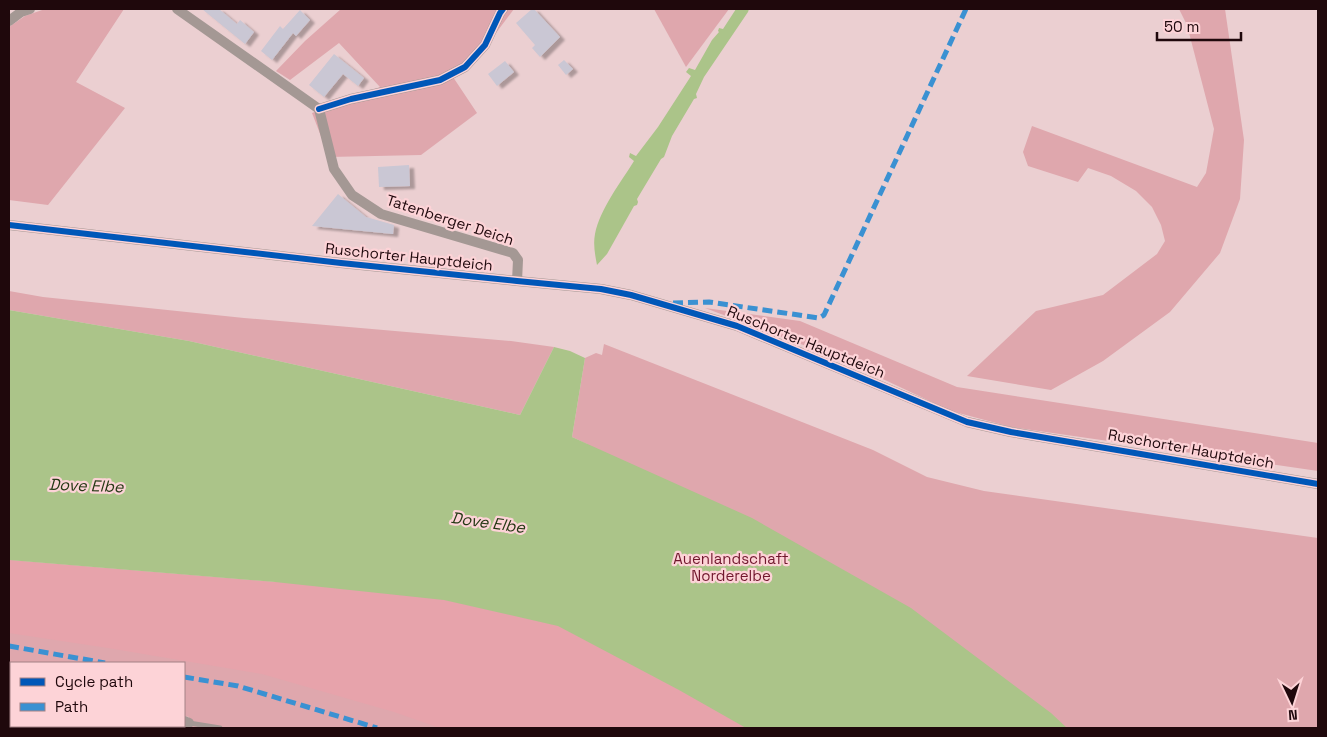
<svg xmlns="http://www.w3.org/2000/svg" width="1327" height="737" viewBox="0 0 1327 737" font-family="'Space Grotesk',sans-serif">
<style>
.green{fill:#dfa7ad}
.forest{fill:#e7a3ab}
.water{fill:#abc489}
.building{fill:#cac7d4;filter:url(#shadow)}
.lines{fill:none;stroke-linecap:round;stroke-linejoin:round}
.service{stroke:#a49894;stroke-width:5}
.minor{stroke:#a49894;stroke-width:10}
.quiet{stroke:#3a91d2;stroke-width:5;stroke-dasharray:10 5;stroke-linecap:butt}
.cycleway-casing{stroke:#fdd3d7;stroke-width:9}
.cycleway{stroke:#0057b8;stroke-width:6}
.labels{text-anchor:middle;stroke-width:4.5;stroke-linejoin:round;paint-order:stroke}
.street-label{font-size:15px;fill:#1f080c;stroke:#fdd3d7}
.park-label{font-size:15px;fill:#71172d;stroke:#fdd3d7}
.water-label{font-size:16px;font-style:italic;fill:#253814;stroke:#fdd3d7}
</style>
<defs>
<filter id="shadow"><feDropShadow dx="5" dy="3" stdDeviation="1" flood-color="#0004"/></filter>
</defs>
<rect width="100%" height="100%" fill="#ebcfd1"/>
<!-- green -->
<g class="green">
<polygon points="45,9 124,9 76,82 125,108 48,205 9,200 9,27 25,16"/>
<polygon points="341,9 514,9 469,69 453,77 477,113 421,155 329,157 312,113 380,87 339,43 290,80 276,71 305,41"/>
<polygon points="654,9 729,9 686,67"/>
<polygon points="1179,9 1225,9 1244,140 1240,199 1220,253 1170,312 1103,361 1051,390 967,376 1036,311 1103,295 1157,254 1165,241 1161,225 1152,207 1136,191 1111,176 1088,168 1078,182 1028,166 1023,152 1032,126 1197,187 1206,173 1214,129 1187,25"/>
<polygon points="9,291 43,297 244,318 511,341 554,347 520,415 189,341 9,310"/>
<polygon points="705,308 800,321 957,387 1318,443 1318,471 1011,427 951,411 838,358"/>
<polygon points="604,344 873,450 927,477 984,491 1318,538 1318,728 187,728 189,717 184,716 184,663 11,663 11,688 9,687 9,560 275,582 587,444 572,437 585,358 596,353 602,355"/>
<polygon points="116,726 168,726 168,728 128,728"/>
</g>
<!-- forest -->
<polygon class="forest" points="9,560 275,582 444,600 558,626 679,690 746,728 440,728 394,712 262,674 108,648 9,633"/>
<!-- water -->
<g class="water">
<path d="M 736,9 L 749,9 L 748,12 L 704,77 L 696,94 L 697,98 L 694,99 L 672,136 L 664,157 L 661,159 L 637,199 L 638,202 L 637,205 L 634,206 L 607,254 L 597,265 C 595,255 593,244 595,234 C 600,209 621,182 634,161 L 629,157 L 630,153 L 636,156 L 658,127 L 691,76 L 686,72 L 689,68 L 695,70 L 712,40 L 719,32 L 718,31 L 719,28 L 723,29 Z"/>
<polygon points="9,310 189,341 520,415 554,347 570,351 585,358 572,437 752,518 911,608 1051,713 1067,728 746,728 679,690 558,626 444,600 275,582 9,560"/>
</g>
<!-- building -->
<g class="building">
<polygon points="202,9 219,9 237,24 240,20 254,32 245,44"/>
<polygon points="532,9 534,9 560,37 540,57 532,48 535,45 516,23"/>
<polygon points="300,10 310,20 296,36 293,33 272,60 261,51 280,26 283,29"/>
<polygon points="334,54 364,78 358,86 343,74 324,97 309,85"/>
<polygon points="564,60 573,69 566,75 558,65"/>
<polygon points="505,61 514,72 497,86 488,74"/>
<polygon points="409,165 410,186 379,187 378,167"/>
<polygon points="338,194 366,217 394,225 393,234 312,226"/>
</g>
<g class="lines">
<!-- service -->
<polyline class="service" points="189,723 220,728"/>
<!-- minor -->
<g class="minor">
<polyline points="177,9 319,109 334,169 352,195 381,214 513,253 518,260 517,281"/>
<polyline points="9,21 21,12 30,9"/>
<polyline points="319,109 351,99 440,80 465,67 485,45 500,13 503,9"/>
<polyline points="9,225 341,263 517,281 601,289 631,295 737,326 967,422 1011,432 1318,484"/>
<polyline points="9,693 11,693"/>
<polyline points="184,721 189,723"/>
<polyline points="29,728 29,726"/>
</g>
<!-- quiet -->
<g class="quiet">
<polyline points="673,303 709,302 819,318 824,315 966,9"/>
<polyline points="9,646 105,663"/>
<polyline points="184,677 238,686 377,728"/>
</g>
<!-- cycleway casing -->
<g class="cycleway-casing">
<g id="cycleway">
<polyline points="319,109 351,99 440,80 465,67 485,45 500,13 503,9"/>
<polyline points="9,225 341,263 517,281 601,289 631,295 737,326 967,422 1011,432 1318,484"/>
</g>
</g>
<!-- cycleway -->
<use href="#cycleway" class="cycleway"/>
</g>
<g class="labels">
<!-- street labels -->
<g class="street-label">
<text transform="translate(450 220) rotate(18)" y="5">Tatenberger Deich</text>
<text transform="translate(409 257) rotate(6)" y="5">Ruschorter Hauptdeich</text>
<text transform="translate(806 342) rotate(22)" y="5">Ruschorter Hauptdeich</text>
<text transform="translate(1191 449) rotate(10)" y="5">Ruschorter Hauptdeich</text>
</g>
<!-- park labels -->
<g class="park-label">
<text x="731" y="564">Auenlandschaft<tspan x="731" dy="17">Norderelbe</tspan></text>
</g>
<!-- water labels -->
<g class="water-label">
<text transform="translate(86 485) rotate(2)" y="6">Dove Elbe</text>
<text transform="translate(488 522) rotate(8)" y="6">Dove Elbe</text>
</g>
</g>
<!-- border -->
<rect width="1327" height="737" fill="none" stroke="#1f080c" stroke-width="20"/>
<!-- legend -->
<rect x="10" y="662" width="175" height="65" fill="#fdd3d7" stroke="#a48286"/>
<rect x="20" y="678" width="25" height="8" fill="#0057b8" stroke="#a48286"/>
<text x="55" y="687" font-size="15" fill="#1f080c">Cycle path</text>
<rect x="20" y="703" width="25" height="8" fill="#3a91d2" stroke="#a48286"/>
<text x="55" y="712" font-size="15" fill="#1f080c">Path</text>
<!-- north arrow -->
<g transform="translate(1292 702) rotate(176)" stroke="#fdd3d7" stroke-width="4" paint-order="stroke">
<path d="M0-4L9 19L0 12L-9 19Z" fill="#1f080c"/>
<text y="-8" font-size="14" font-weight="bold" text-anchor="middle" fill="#1f080c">N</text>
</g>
<!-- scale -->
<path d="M1157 32v8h84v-8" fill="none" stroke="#1f080c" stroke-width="2.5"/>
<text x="1164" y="32" font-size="15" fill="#1f080c" stroke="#fdd3d7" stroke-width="4" paint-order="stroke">50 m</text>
</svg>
